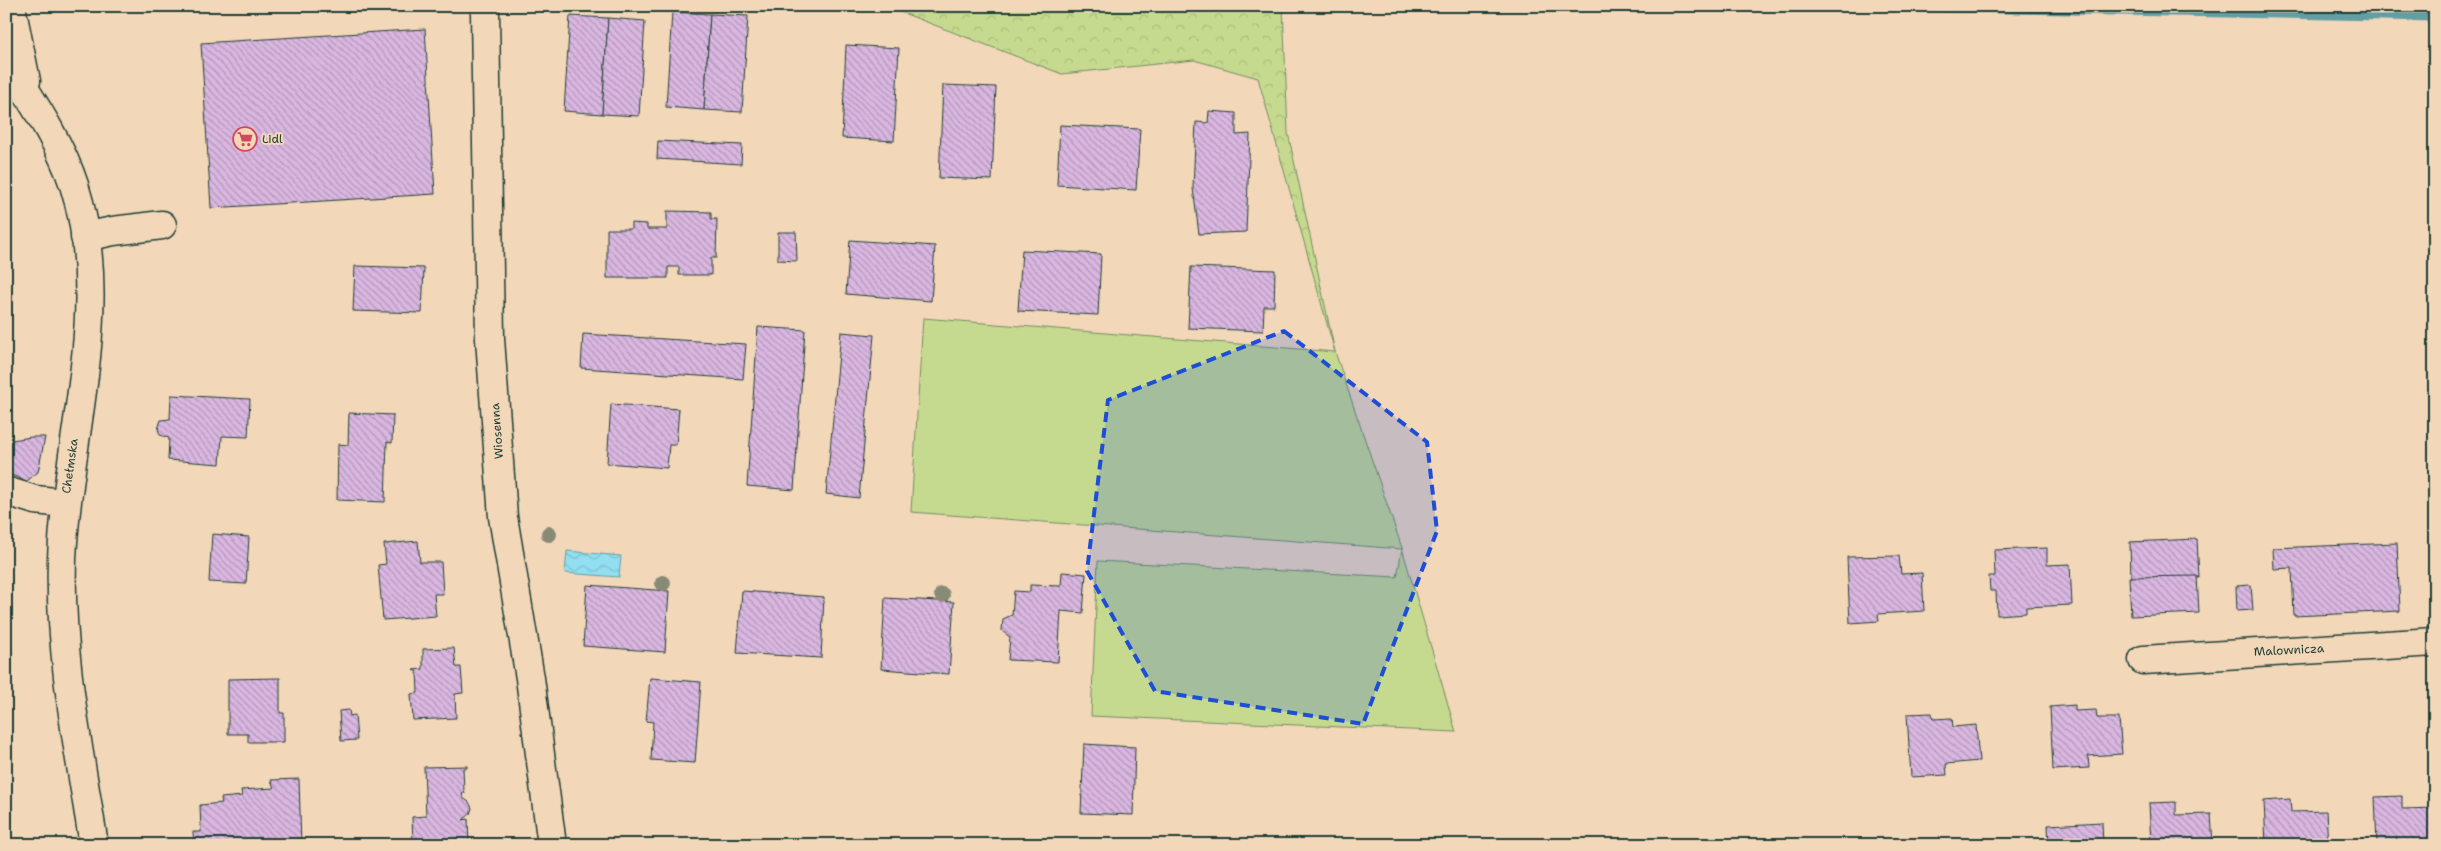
<svg xmlns="http://www.w3.org/2000/svg" width="2441" height="851" viewBox="0 0 2441 851" font-family="'Shantell Sans',sans-serif">
<style>
.grass{fill:#c6da8f;stroke:#728c62}
.forest{fill:url(#forest-crowns);stroke:#728c62}
.water{fill:url(#water-waves);stroke:#649ea5}
.lines{fill:none;stroke-linecap:round;stroke-linejoin:round}
.stream{stroke:#649ea5;stroke-width:11}
.building{fill:url(#building-back-hatch);stroke:#1f3d34}
.minor-casing{stroke:#1f3d34;stroke-width:31}
.minor{stroke:#f2d7b9;stroke-width:28}
.tree{fill:#878b75}
.marked{fill:#1d4ed8;fill-opacity:0.2;stroke:#1d4ed8;stroke-width:4;stroke-dasharray:10 6;stroke-linejoin:round}
.labels{text-anchor:middle;stroke-width:4;stroke-linejoin:round;paint-order:stroke}
.poi-label{font-size:12px;fill:#1f3d34;stroke:#f2d7b9;text-anchor:start}
.street-label{font-size:12px;fill:#1f3d34;stroke:#f2d7b9}
</style>
<defs>
<pattern id="forest-crowns" width="20" height="18" patternUnits="userSpaceOnUse" patternTransform="scale(1.25)"><rect width="20" height="18" fill="#c6da8f"/><path d="M2 6a3 3 0 1 1 6 0M12 15a3 3 0 1 1 6 0" fill="none" stroke="#aabc7c"/></pattern>
<pattern id="water-waves" width="16" height="10" patternUnits="userSpaceOnUse" patternTransform="scale(1.25)"><rect width="16" height="10" fill="#92dff1"/><path d="M0 5q4-4 8 0t8 0" fill="none" stroke="#7dc0cf"/></pattern>
<pattern id="building-back-hatch" width="6" height="6" patternUnits="userSpaceOnUse" patternTransform="scale(1.25)"><rect width="6" height="6" fill="#dab7e1"/><path d="M-1 5l2 2M0 0l6 6M5-1l2 2" fill="none" stroke="#b096b7"/></pattern>
</defs>
<rect width="100%" height="100%" fill="#f2d7b9"/>
<filter id="ink" filterUnits="userSpaceOnUse"><feTurbulence type="fractalNoise" baseFrequency=".02" numOctaves="2"/><feDisplacementMap in="SourceGraphic" scale="10" xChannelSelector="R" yChannelSelector="G"/><feConvolveMatrix kernelMatrix="1 2 1 2 8 2 1 2 1" color-interpolation-filters="sRGB"/></filter>
<g filter="url(#ink)">
<!-- grass -->
<polygon class="grass" points="923,318 1335,352 1402,548 1456,732 1091,716 1098,561 1397,577 1402,549 911,512"/>
<!-- forest -->
<polygon class="forest" points="885,6 1283,6 1288,133 1335,352 1258,78 1194,60 1062,74"/>
<!-- water -->
<polygon class="water" points="567,551 621,556 619,577 565,573"/>
<g class="lines">
<!-- stream -->
<polyline class="stream" points="1906,6 2435,16"/>
</g>
<!-- building -->
<g class="building">
<polygon points="672,12 710,14 704,110 666,107"/>
<polygon points="710,14 748,16 742,112 704,110"/>
<polygon points="570,16 608,18 602,114 564,111"/>
<polygon points="608,18 645,21 639,116 602,114"/>
<polygon points="425,29 435,194 211,208 201,43"/>
<polygon points="846,45 899,48 894,141 842,138"/>
<polygon points="943,85 996,87 992,180 939,178"/>
<polygon points="1209,111 1236,113 1236,135 1250,134 1246,232 1199,234 1193,188 1196,122 1208,123"/>
<polygon points="1060,125 1140,129 1136,190 1057,185"/>
<polygon points="658,141 742,145 741,164 657,159"/>
<polygon points="667,211 711,212 711,219 717,219 716,258 711,258 711,275 679,275 679,267 668,267 668,278 607,278 607,229 631,229 631,223 647,224 647,229 667,229"/>
<polygon points="778,232 796,232 797,261 778,260"/>
<polygon points="850,240 935,246 931,301 846,294"/>
<polygon points="1022,250 1101,254 1098,315 1018,311"/>
<polygon points="355,266 424,268 422,313 353,311"/>
<polygon points="1191,267 1275,270 1274,306 1264,306 1263,331 1188,328"/>
<polygon points="758,327 805,330 794,490 747,486"/>
<polygon points="841,332 874,335 859,498 826,494"/>
<polygon points="583,334 746,344 743,379 581,368"/>
<polygon points="171,395 250,399 248,437 222,436 220,464 168,460 169,438 160,435 158,429 161,420 170,419"/>
<polygon points="611,404 679,409 676,445 669,445 667,468 607,463"/>
<polygon points="349,413 393,415 392,443 387,442 385,502 337,500 338,444 348,445"/>
<polygon points="31,437 45,437 38,472 27,481 6,473 6,441"/>
<polygon points="212,534 249,537 246,584 209,582"/>
<polygon points="2197,539 2199,578 2131,579 2130,542"/>
<polygon points="418,541 420,562 441,562 443,594 434,594 436,616 383,620 378,565 386,564 384,544"/>
<polygon points="2397,543 2400,611 2294,616 2292,568 2274,569 2273,548"/>
<polygon points="2047,548 2047,565 2070,564 2072,605 2026,607 2026,613 1997,615 1996,591 1990,591 1989,576 1995,576 1994,550"/>
<polygon points="1899,556 1901,574 1922,573 1924,611 1878,614 1879,621 1850,623 1847,557"/>
<polygon points="1062,572 1086,574 1083,613 1061,611 1058,662 1008,660 1010,637 1002,631 1003,619 1012,615 1014,591 1030,592 1030,585 1061,586"/>
<polygon points="2197,576 2199,613 2131,616 2129,577"/>
<polygon points="587,585 669,591 665,652 583,646"/>
<polygon points="2251,585 2253,610 2237,611 2236,586"/>
<polygon points="742,591 824,597 821,658 737,653"/>
<polygon points="885,598 954,602 949,674 881,669"/>
<polygon points="454,648 456,667 461,667 463,693 455,694 456,718 413,720 411,694 418,693 417,672 413,670 423,669 423,649"/>
<polygon points="280,678 280,713 284,713 284,742 248,742 248,734 228,734 228,679"/>
<polygon points="650,678 701,682 695,763 651,760 653,722 646,721"/>
<polygon points="2075,705 2075,711 2096,710 2097,718 2119,718 2122,754 2088,756 2089,768 2053,770 2050,707"/>
<polygon points="349,710 350,716 355,715 357,740 341,741 339,711"/>
<polygon points="1932,713 1933,719 1952,718 1953,727 1976,725 1979,761 1946,764 1947,775 1911,777 1907,714"/>
<polygon points="1084,744 1135,747 1133,815 1081,813"/>
<polygon points="467,766 467,768 463,768 464,791 466,793 462,793 463,798 469,802 472,808 470,814 463,820 468,819 469,845 420,845 420,842 413,842 412,817 426,816 424,767"/>
<polygon points="299,779 301,845 194,845 193,832 201,832 200,805 222,803 221,798 242,796 241,790 274,788 271,780"/>
<polygon points="2402,796 2402,809 2435,808 2435,843 2377,845 2375,797"/>
<polygon points="2290,799 2291,812 2326,811 2328,845 2266,845 2264,801"/>
<polygon points="2176,802 2176,815 2211,814 2213,845 2151,845 2149,803"/>
<polygon points="2102,822 2103,845 2049,845 2048,825"/>
</g>
<g class="lines">
<!-- minor casing -->
<g class="minor-casing">
<g id="minor">
<polyline points="11,6 26,81"/>
<polyline points="485,13 490,339 503,517 530,678 552,845"/>
<path d="M 6,60 C 30,98 60,142 74,185 C 113,306 67,436 62,559 C 59,655 79,750 94,845"/>
<polyline points="85,237 113,231 162,225"/>
<polyline points="6,491 35,500 65,503"/>
<polyline points="2143,660 2435,642"/>
</g>
</g>
<!-- minor -->
<use href="#minor" class="minor"/>
</g>
<!-- trees -->
<g class="tree">
<circle cx="549" cy="534" r="8"/>
<circle cx="663" cy="583" r="8"/>
<circle cx="942" cy="595" r="8"/>
</g>
</g>
<!-- marked area -->
<path class="marked" d="M 1284,331 L 1427,442 L 1437,531 L 1363,724 L 1155,691 L 1087,571 L 1108,400 Z"/>
<!-- icons -->
<defs>
<g id="supermarket-ring" transform="scale(1.25)"><circle r="9.5" fill="#f2d7b9" stroke="#d1495b" stroke-width="1.5"/><path d="M-6-5.5h2.5l.6 2H6L4.5 2H-2.5L-4.4-4H-6ZM-1.5 3.2a1.3 1.3 0 1 0 .1 0ZM3 3.2a1.3 1.3 0 1 0 .1 0Z" fill="#d1495b"/></g>
</defs>
<g fill-rule="evenodd">
<use href="#supermarket-ring" x="245" y="139"/>
</g>
<g class="labels">
<!-- poi labels -->
<g class="poi-label">
<text x="262" y="143">Lidl</text>
</g>
<!-- street labels -->
<g class="street-label">
<text transform="translate(497 431) rotate(-94)" y="4">Wiosenna</text>
<text transform="translate(70 466) rotate(-82)" y="4">Chełmska</text>
<text transform="translate(2289 650) rotate(-3)" y="4">Malownicza</text>
</g>
</g>
<!-- margin -->
<rect width="2441" height="851" fill="none" stroke="#f2d7b9" stroke-width="25"/>
<rect x="12" y="12" width="2416" height="826" fill="none" stroke="#1f3d34" stroke-width="2" filter="url(#ink)"/>
</svg>
